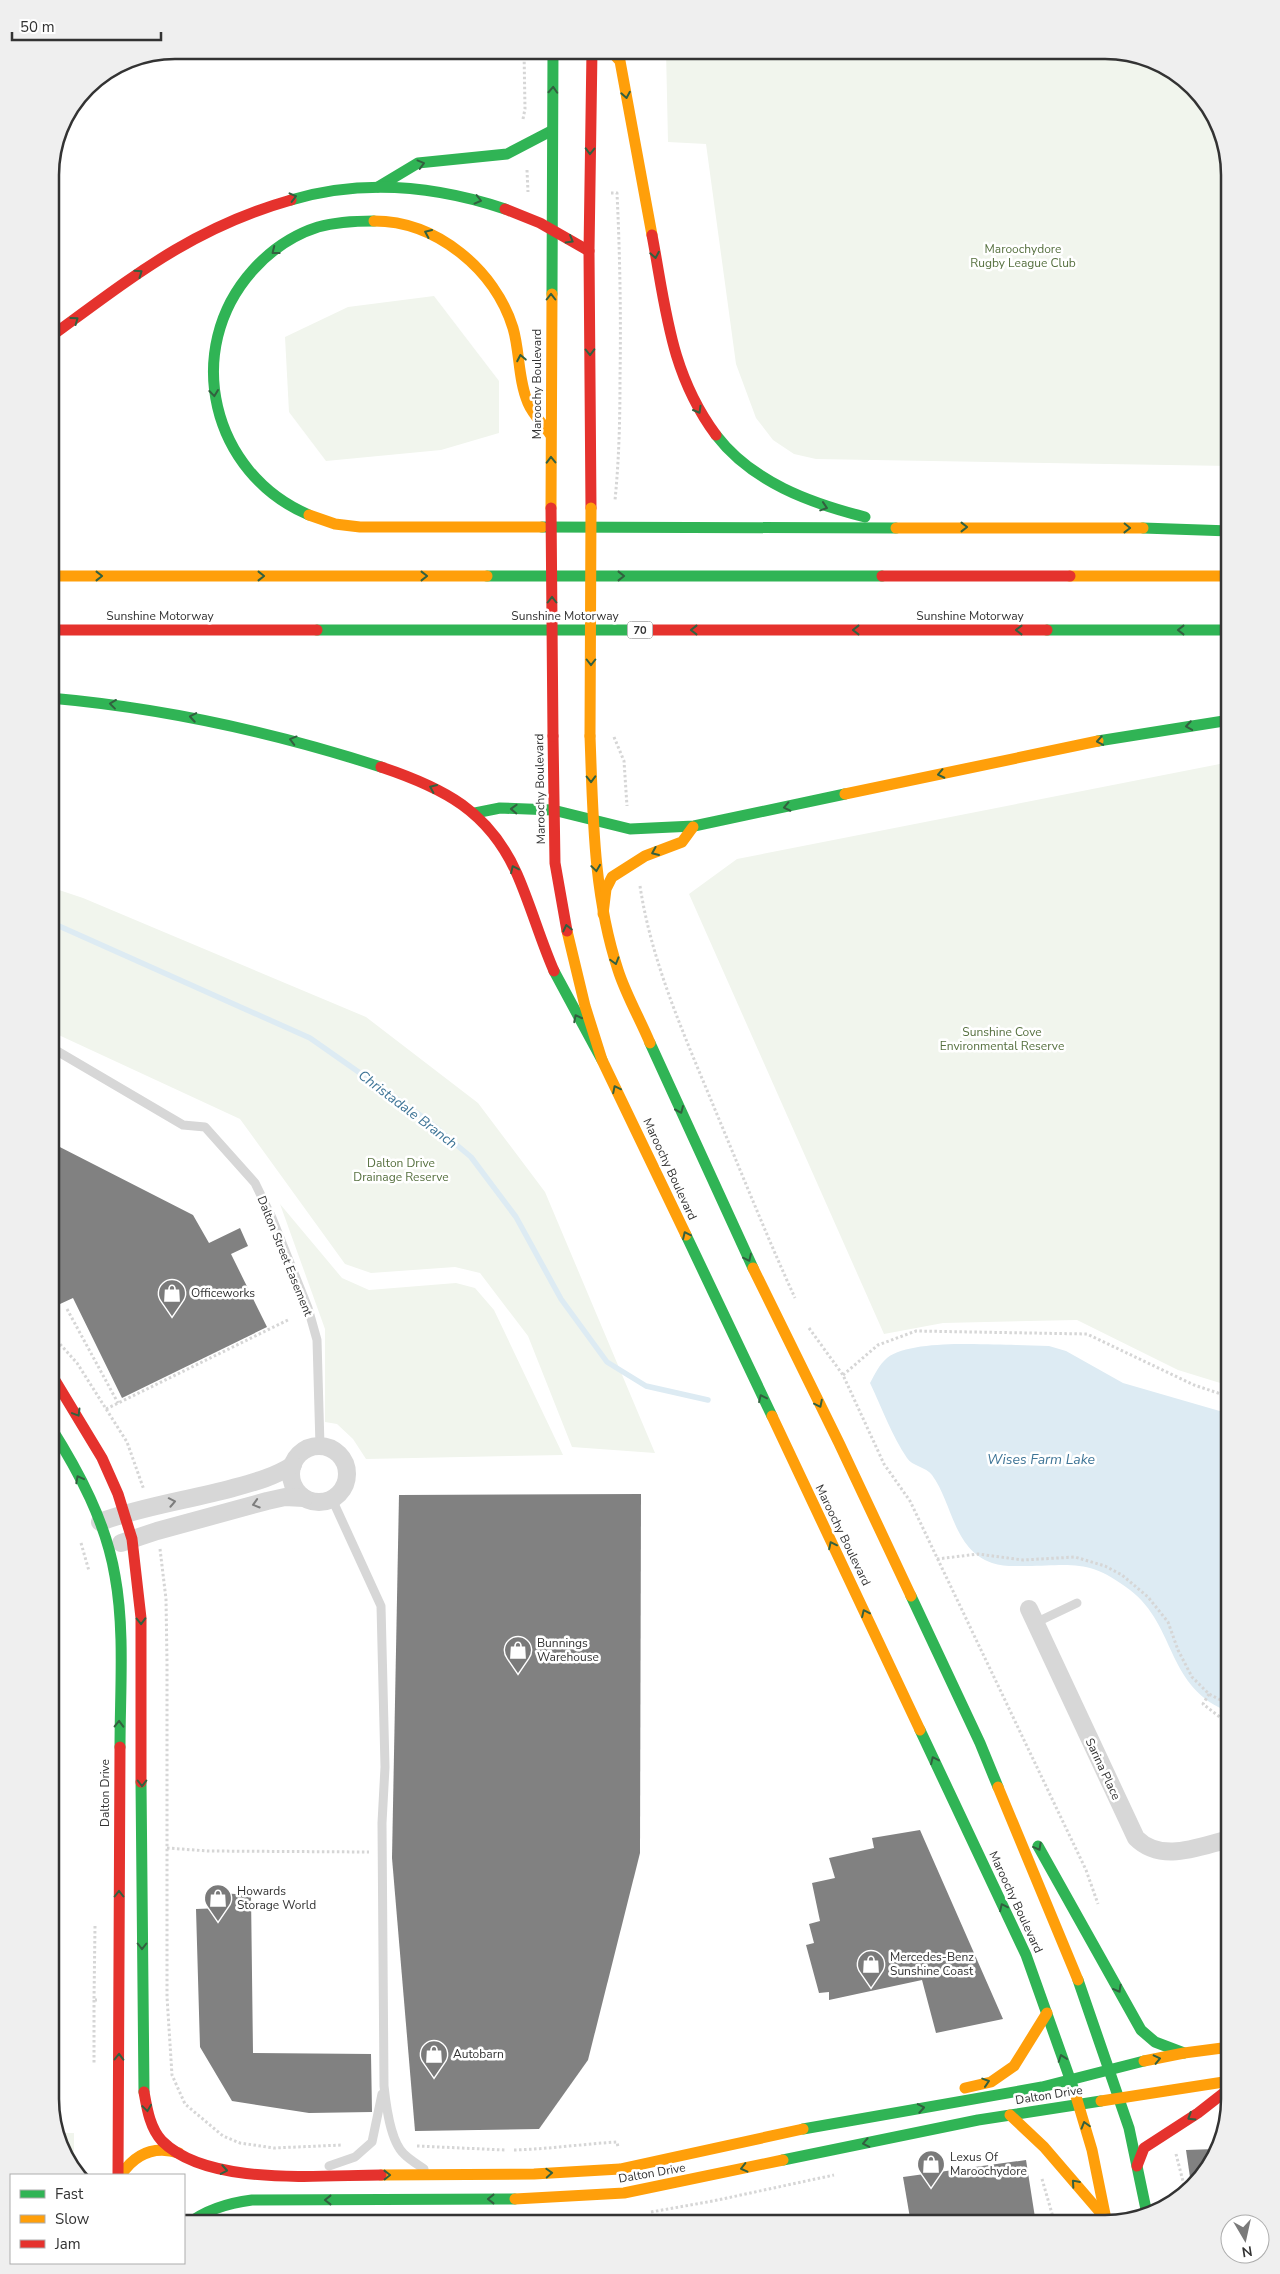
<svg xmlns="http://www.w3.org/2000/svg" width="1280" height="2274" viewBox="0 0 1280 2274" font-family="'Nunito Sans',sans-serif">
<style>
.green{fill:#f1f5ed}
.water{fill:#ddebf3}
.lines{fill:none;stroke-linecap:round;stroke-linejoin:round}
.stream{stroke:#ddebf3;stroke-width:5.5}
.building{fill:#818181}
.path{stroke:#d6d6d6;stroke-width:3;stroke-dasharray:2.5 2.5;stroke-linecap:butt}
.lane{stroke:#d7d7d7;stroke-width:9}
.street{stroke:#d7d7d7;stroke-width:18}
.fast{stroke:#30b455;stroke-width:11}
.slow{stroke:#ff9f0a;stroke-width:11}
.jam{stroke:#e5322d;stroke-width:11}
.slow-bridge{stroke:#ff9f0a;stroke-width:11}
.jam-bridge{stroke:#e5322d;stroke-width:11}
.oneway{stroke:#32603f}
.oneway2{stroke:#7d7d7d}
.labels{text-anchor:middle;stroke-width:5;stroke-linejoin:round;paint-order:stroke}
.shield{fill:#fff;stroke:#707070;stroke-width:1}
.shield-label{font-size:11px;font-weight:bold;fill:#333}
.park-label{font-size:12px;fill:#56703f;stroke:#fff}
.street-label{font-size:12px;fill:#333;stroke:#fff}
.poi-label{font-size:12px;fill:#333;stroke:#fff;text-anchor:start}
.water-label{font-size:14px;font-style:italic;fill:#3f7597;stroke:#fff}
.rim{fill:none;stroke:#333;stroke-width:2.5}
</style>
<rect width="100%" height="100%" fill="#fff"/>
<!-- green -->
<g class="green">
<polygon points="666,50 1113,50 1175,71 1217,120 1230,175 1230,466 816,459 794,454 773,440 756,418 736,364 706,144 668,142"/>
<polygon points="434,296 499,381 499,433 441,450 326,461 289,412 285,337 348,307"/>
<polygon points="1230,762 1230,1386 1178,1370 1077,1320 943,1323 884,1334 689,894 737,859"/>
<polygon points="50,887 83,898 366,1017 478,1103 545,1192 655,1453 572,1447 528,1336 480,1273 455,1267 371,1273 345,1264 240,1119 50,1031"/>
<polygon points="280,1204 342,1278 369,1290 456,1283 475,1288 494,1310 563,1455 366,1459 353,1439 337,1424 325,1422 325,1329"/>
<polygon points="58,2133 74,2133 74,2167 63,2154"/>
</g>
<!-- water -->
<path class="water" d="M 1016,1345 L 1049,1346 L 1066,1351 L 1123,1383 L 1230,1414 L 1230,1712 C 1166,1689 1177,1626 1130,1590 C 1090,1559 1073,1565 1026,1566 C 1015,1566 1003,1567 992,1563 C 953,1549 953,1504 932,1475 C 926,1467 912,1466 907,1458 C 892,1436 882,1408 870,1383 C 875,1374 879,1365 887,1358 C 912,1339 985,1345 1016,1345 Z"/>
<g class="lines">
<!-- stream -->
<polyline class="stream" points="50,922 310,1038 427,1120 471,1157 516,1217 561,1299 607,1362 646,1386 708,1400"/>
</g>
<!-- building -->
<g class="building">
<polygon points="50,1142 193,1215 209,1243 240,1228 248,1246 231,1254 267,1327 122,1398 73,1298 60,1304 50,1298"/>
<polygon points="641,1494 640,1853 588,2060 539,2129 415,2131 392,1858 399,1495"/>
<polygon points="920,1830 1003,2019 936,2033 922,1980 829,2000 829,1992 819,1993 806,1945 814,1943 809,1924 820,1921 812,1883 835,1878 829,1858 874,1848 872,1838"/>
<polygon points="220,1893 251,1895 253,2053 371,2054 372,2112 309,2113 232,2101 200,2047 196,1909 222,1908"/>
<polygon points="1215,2149 1209,2168 1191,2184 1186,2150"/>
<polygon points="1026,2160 1036,2224 911,2224 903,2177"/>
</g>
<g class="lines">
<!-- path -->
<g class="path">
<polyline points="523,119 525,109 524,50"/>
<polyline points="527,170 528,192"/>
<path d="M 611,193 L 617,193 C 620,255 621,317 620,379 C 620,420 619,460 615,500"/>
<polyline points="614,737 624,761 627,806"/>
<path d="M 640,886 C 652,965 686,1039 716,1112 C 742,1174 767,1237 795,1298"/>
<polyline points="67,1309 118,1403"/>
<polyline points="809,1328 843,1375 884,1464 910,1501 1086,1870 1098,1904"/>
<polyline points="50,1333 77,1363 127,1442 144,1490"/>
<polyline points="843,1375 878,1345 916,1331 1087,1334 1194,1385 1230,1397"/>
<polyline points="106,1409 290,1319"/>
<polyline points="81,1543 89,1571"/>
<polyline points="160,1549 166,1599 167,1662 167,1997 172,2075 185,2104 223,2136 240,2143 274,2148 342,2145"/>
<polyline points="937,1559 978,1554 1023,1560 1075,1557 1105,1566 1122,1575 1148,1597 1168,1622 1178,1650 1192,1677 1209,1694 1230,1705"/>
<polyline points="1209,1694 1203,1704 1230,1725"/>
<polyline points="167,1848 208,1851 369,1852"/>
<polyline points="95,1926 94,2000 97,2000"/>
<polyline points="94,2000 94,2064"/>
<polyline points="417,2146 505,2150"/>
<path d="M 514,2150 C 549,2149 583,2144 617,2142 L 618,2147"/>
<polyline points="1176,2154 1185,2189"/>
<polyline points="1042,2179 1055,2224"/>
<polyline points="651,2212 713,2201 834,2175"/>
</g>
<!-- lane -->
<g class="lane">
<polyline points="50,1049 57,1051 183,1125 205,1127 255,1183 272,1218 308,1308 317,1340 320,1446"/>
<path d="M 332,1499 L 381,1606 L 385,1767 L 382,1823 L 384,2086 C 386,2105 390,2141 404,2154 C 410,2160 417,2164 424,2169"/>
<polyline points="1035,1623 1077,1603"/>
<polyline points="329,2166 355,2157 372,2142 382,2094"/>
</g>
<!-- street -->
<g class="street">
<circle cx="319" cy="1474" r="28"/>
<path d="M 100,1522 C 143,1506 189,1500 233,1488 C 255,1482 274,1477 293,1465"/>
<polyline points="121,1543 157,1531 267,1501 285,1497 304,1498"/>
<path d="M 1029,1609 L 1136,1838 C 1162,1864 1200,1846 1230,1839"/>
</g>
<!-- fast -->
<g class="fast">
<polyline points="378,187 418,163 507,154 551,131"/>
<path d="M 291,200 C 362,179 436,186 505,209"/>
<polyline points="552,294 553,50"/>
<path d="M 716,435 C 752,482 810,503 865,517"/>
<path d="M 309,515 C 212,474 181,350 253,270 C 270,251 293,235 318,227 C 336,222 356,221 374,221"/>
<polyline points="542,527 896,528"/>
<polyline points="1143,528 1230,531"/>
<polyline points="487,576 882,576"/>
<polyline points="317,630 650,630"/>
<polyline points="1047,630 1230,630"/>
<path d="M 50,698 C 163,708 273,732 381,767"/>
<polyline points="1098,741 1230,720"/>
<polyline points="475,813 500,808 553,810 630,829 694,826 845,794"/>
<polyline points="554,971 602,1060"/>
<polyline points="650,1043 753,1268"/>
<polyline points="686,1235 772,1416"/>
<path d="M 50,1426 C 79,1472 106,1522 115,1576 C 125,1630 120,1692 120,1747"/>
<polyline points="911,1596 980,1743 998,1787"/>
<polyline points="920,1730 1026,1955 1075,2093"/>
<polyline points="141,1782 144,2092"/>
<polyline points="1038,1846 1141,2030 1155,2042 1184,2053"/>
<polyline points="1078,1980 1129,2128 1147,2214"/>
<polyline points="803,2129 1042,2087 1144,2061"/>
<polyline points="783,2160 978,2120 1101,2101"/>
<path d="M 188,2224 C 207,2209 228,2203 252,2200 L 515,2199"/>
</g>
<!-- slow -->
<g class="slow">
<polyline points="610,50 620,61 652,235"/>
<path d="M 374,221 C 437,221 495,270 513,328 C 520,352 518,380 528,403 C 533,415 543,424 550,434"/>
<polyline points="551,508 552,294"/>
<polyline points="309,515 335,524 360,527 542,527"/>
<polyline points="896,528 1143,528"/>
<polyline points="50,576 487,576"/>
<polyline points="1070,576 1230,576"/>
<path d="M 590,736 C 593,815 593,894 618,970 C 626,995 640,1019 650,1043"/>
<polyline points="845,794 1098,741"/>
<polyline points="603,914 606,889 612,877 645,856 682,842 693,827"/>
<polyline points="567,931 585,1006 602,1060 686,1235"/>
<polyline points="753,1268 839,1443 911,1596"/>
<polyline points="772,1416 920,1730"/>
<polyline points="998,1787 1078,1980"/>
<polyline points="1144,2061 1184,2053 1230,2047"/>
<polyline points="965,2088 991,2082 1014,2066 1047,2013"/>
<polyline points="1075,2093 1092,2150 1107,2224"/>
<polyline points="1101,2101 1230,2081"/>
<polyline points="1010,2115 1044,2147 1105,2218"/>
<path d="M 121,2175 C 135,2154 154,2145 179,2153"/>
<polyline points="381,2175 534,2174 620,2169 803,2129"/>
<polyline points="515,2199 624,2193 783,2160"/>
</g>
<!-- jam -->
<g class="jam">
<polyline points="505,209 540,223 589,251"/>
<path d="M 652,235 C 666,309 670,373 716,435"/>
<path d="M 50,337 C 131,278 192,228 291,200"/>
<polyline points="591,508 589,251 592,50"/>
<polyline points="882,576 1070,576"/>
<polyline points="50,630 317,630"/>
<polyline points="650,630 1047,630"/>
<polyline points="553,736 555,863 567,931"/>
<path d="M 381,767 C 444,788 489,811 517,874 C 531,906 540,939 554,971"/>
<polyline points="50,1372 102,1458 118,1494 132,1539 141,1618 141,1782"/>
<path d="M 144,2092 C 147,2109 150,2128 162,2141 C 208,2187 320,2175 381,2175"/>
<polyline points="1137,2166 1144,2148 1198,2113 1230,2088"/>
<polyline points="118,2175 120,1747"/>
</g>
<!-- slow-bridge -->
<polyline class="slow-bridge" points="590,736 591,508"/>
<!-- jam-bridge -->
<polyline class="jam-bridge" points="551,508 553,736"/>
</g>
<!-- one-way arrows -->
<defs><path id="oneway-chevron" d="M-2-3.5L2.5 0L-2 3.5" fill="none" stroke-width="1.6" stroke-linecap="round" stroke-linejoin="round" transform="scale(1.25)"/></defs>
<g class="oneway">
<use href="#oneway-chevron" transform="translate(553 90) rotate(-87)"/>
<use href="#oneway-chevron" transform="translate(626 95) rotate(80)"/>
<use href="#oneway-chevron" transform="translate(590 151) rotate(91)"/>
<use href="#oneway-chevron" transform="translate(421 164) rotate(-15)"/>
<use href="#oneway-chevron" transform="translate(293 197) rotate(-14)"/>
<use href="#oneway-chevron" transform="translate(478 200) rotate(14)"/>
<use href="#oneway-chevron" transform="translate(428 233) rotate(-156)"/>
<use href="#oneway-chevron" transform="translate(570 240) rotate(30)"/>
<use href="#oneway-chevron" transform="translate(275 251) rotate(142)"/>
<use href="#oneway-chevron" transform="translate(655 255) rotate(80)"/>
<use href="#oneway-chevron" transform="translate(139 273) rotate(-35)"/>
<use href="#oneway-chevron" transform="translate(551 297) rotate(-90)"/>
<use href="#oneway-chevron" transform="translate(75 320) rotate(-36)"/>
<use href="#oneway-chevron" transform="translate(590 352) rotate(89)"/>
<use href="#oneway-chevron" transform="translate(521 358) rotate(-101)"/>
<use href="#oneway-chevron" transform="translate(214 393) rotate(83)"/>
<use href="#oneway-chevron" transform="translate(698 410) rotate(60)"/>
<use href="#oneway-chevron" transform="translate(551 460) rotate(-91)"/>
<use href="#oneway-chevron" transform="translate(824 507) rotate(18)"/>
<use href="#oneway-chevron" transform="translate(964 527)"/>
<use href="#oneway-chevron" transform="translate(1127 528) rotate(1)"/>
<use href="#oneway-chevron" transform="translate(99 576)"/>
<use href="#oneway-chevron" transform="translate(261 576)"/>
<use href="#oneway-chevron" transform="translate(424 576)"/>
<use href="#oneway-chevron" transform="translate(621 576)"/>
<use href="#oneway-chevron" transform="translate(552 600) rotate(-90)"/>
<use href="#oneway-chevron" transform="translate(694 630) rotate(-180)"/>
<use href="#oneway-chevron" transform="translate(856 630) rotate(-180)"/>
<use href="#oneway-chevron" transform="translate(1019 630) rotate(-180)"/>
<use href="#oneway-chevron" transform="translate(1181 630) rotate(-180)"/>
<use href="#oneway-chevron" transform="translate(591 662) rotate(90)"/>
<use href="#oneway-chevron" transform="translate(113 704) rotate(-173)"/>
<use href="#oneway-chevron" transform="translate(193 717) rotate(-170)"/>
<use href="#oneway-chevron" transform="translate(1189 726) rotate(171)"/>
<use href="#oneway-chevron" transform="translate(293 740) rotate(-165)"/>
<use href="#oneway-chevron" transform="translate(1100 741) rotate(170)"/>
<use href="#oneway-chevron" transform="translate(941 774) rotate(168)"/>
<use href="#oneway-chevron" transform="translate(591 779) rotate(89)"/>
<use href="#oneway-chevron" transform="translate(433 788) rotate(-156)"/>
<use href="#oneway-chevron" transform="translate(787 807) rotate(168)"/>
<use href="#oneway-chevron" transform="translate(514 809) rotate(-178)"/>
<use href="#oneway-chevron" transform="translate(655 852) rotate(157)"/>
<use href="#oneway-chevron" transform="translate(596 868) rotate(82)"/>
<use href="#oneway-chevron" transform="translate(514 869) rotate(-115)"/>
<use href="#oneway-chevron" transform="translate(567 928) rotate(-103)"/>
<use href="#oneway-chevron" transform="translate(615 961) rotate(74)"/>
<use href="#oneway-chevron" transform="translate(577 1018) rotate(-117)"/>
<use href="#oneway-chevron" transform="translate(616 1089) rotate(-116)"/>
<use href="#oneway-chevron" transform="translate(680 1110) rotate(66)"/>
<use href="#oneway-chevron" transform="translate(686 1235) rotate(-115)"/>
<use href="#oneway-chevron" transform="translate(748 1258) rotate(64)"/>
<use href="#oneway-chevron" transform="translate(762 1398) rotate(-115)"/>
<use href="#oneway-chevron" transform="translate(819 1404) rotate(64)"/>
<use href="#oneway-chevron" transform="translate(77 1413) rotate(59)"/>
<use href="#oneway-chevron" transform="translate(79 1479) rotate(-118)"/>
<use href="#oneway-chevron" transform="translate(832 1545) rotate(-116)"/>
<use href="#oneway-chevron" transform="translate(865 1613) rotate(-115)"/>
<use href="#oneway-chevron" transform="translate(141 1621) rotate(89)"/>
<use href="#oneway-chevron" transform="translate(119 1724) rotate(-89)"/>
<use href="#oneway-chevron" transform="translate(934 1760) rotate(-115)"/>
<use href="#oneway-chevron" transform="translate(142 1783) rotate(90)"/>
<use href="#oneway-chevron" transform="translate(1038 1847) rotate(61)"/>
<use href="#oneway-chevron" transform="translate(119 1894) rotate(-90)"/>
<use href="#oneway-chevron" transform="translate(1003 1907) rotate(-115)"/>
<use href="#oneway-chevron" transform="translate(142 1946) rotate(90)"/>
<use href="#oneway-chevron" transform="translate(1118 1989) rotate(61)"/>
<use href="#oneway-chevron" transform="translate(119 2057) rotate(-89)"/>
<use href="#oneway-chevron" transform="translate(1062 2058) rotate(-109)"/>
<use href="#oneway-chevron" transform="translate(1157 2059) rotate(-13)"/>
<use href="#oneway-chevron" transform="translate(986 2082) rotate(-18)"/>
<use href="#oneway-chevron" transform="translate(147 2108) rotate(82)"/>
<use href="#oneway-chevron" transform="translate(921 2108) rotate(-10)"/>
<use href="#oneway-chevron" transform="translate(1191 2117) rotate(148)"/>
<use href="#oneway-chevron" transform="translate(1085 2125) rotate(-106)"/>
<use href="#oneway-chevron" transform="translate(866 2143) rotate(169)"/>
<use href="#oneway-chevron" transform="translate(744 2168) rotate(166)"/>
<use href="#oneway-chevron" transform="translate(224 2170) rotate(10)"/>
<use href="#oneway-chevron" transform="translate(549 2173) rotate(-3)"/>
<use href="#oneway-chevron" transform="translate(387 2175) rotate(-1)"/>
<use href="#oneway-chevron" transform="translate(1075 2183) rotate(-131)"/>
<use href="#oneway-chevron" transform="translate(491 2199) rotate(180)"/>
<use href="#oneway-chevron" transform="translate(328 2200) rotate(180)"/>
</g>
<g class="oneway2">
<use href="#oneway-chevron" transform="translate(172 1502) rotate(-11)"/>
<use href="#oneway-chevron" transform="translate(256 1504) rotate(163)"/>
</g>
<!-- icons -->
<defs>
<g id="shop-pin" transform="scale(1.4375)"><path d="M0 17L-7.5 6A9.5 9.5 0 1 1 7.5 6Z" fill="#7a7a7a" stroke="#fff"/><path d="M-5-2.5h2.3a2.7 3.5 0 0 1 5.4 0H5L5.5 6h-11ZM-1.5-2.5h3a1.5 2.3 0 0 0-3 0Z" fill="#fff"/></g>
</defs>
<g fill-rule="evenodd">
<use href="#shop-pin" x="172" y="1293"/>
<use href="#shop-pin" x="518" y="1650"/>
<use href="#shop-pin" x="218" y="1898"/>
<use href="#shop-pin" x="871" y="1964"/>
<use href="#shop-pin" x="434" y="2054"/>
<use href="#shop-pin" x="931" y="2164"/>
</g>
<g class="labels">
<!-- shield labels -->
<rect class="shield" x="627.5" y="621.5" width="25" height="17" rx="4"/>
<g class="shield-label">
<text x="640" y="634">70</text>
</g>
<!-- park labels -->
<g class="park-label">
<text x="1023" y="253">Maroochydore<tspan x="1023" dy="14">Rugby League Club</tspan></text>
<text x="1002" y="1036">Sunshine Cove<tspan x="1002" dy="14">Environmental Reserve</tspan></text>
<text x="401" y="1167">Dalton Drive<tspan x="401" dy="14">Drainage Reserve</tspan></text>
</g>
<!-- street labels -->
<g class="street-label">
<text transform="translate(537 384) rotate(-90)" y="4">Maroochy Boulevard</text>
<text x="160" y="620">Sunshine Motorway</text>
<text x="565" y="620">Sunshine Motorway</text>
<text x="970" y="620">Sunshine Motorway</text>
<text transform="translate(540 789) rotate(-91)" y="4">Maroochy Boulevard</text>
<text transform="translate(670 1169) rotate(65)" y="4">Maroochy Boulevard</text>
<text transform="translate(285 1256) rotate(68)" y="4">Dalton Street Easement</text>
<text transform="translate(843 1535) rotate(64)" y="4">Maroochy Boulevard</text>
<text transform="translate(1103 1769) rotate(65)" y="4">Sarina Place</text>
<text transform="translate(105 1793) rotate(-90)" y="4">Dalton Drive</text>
<text transform="translate(1016 1902) rotate(65)" y="4">Maroochy Boulevard</text>
<text transform="translate(1049 2095) rotate(-9)" y="4">Dalton Drive</text>
<text transform="translate(652 2173) rotate(-10)" y="4">Dalton Drive</text>
</g>
<!-- poi labels -->
<g class="poi-label">
<text x="191" y="1297">Officeworks</text>
<text x="537" y="1647">Bunnings<tspan x="537" dy="14">Warehouse</tspan></text>
<text x="237" y="1895">Howards<tspan x="237" dy="14">Storage World</tspan></text>
<text x="890" y="1961">Mercedes-Benz<tspan x="890" dy="14">Sunshine Coast</tspan></text>
<text x="453" y="2058">Autobarn</text>
<text x="950" y="2161">Lexus Of<tspan x="950" dy="14">Maroochydore</tspan></text>
</g>
<!-- water labels -->
<g class="water-label">
<text transform="translate(408 1109) rotate(37)" y="5">Christadale Branch</text>
<text x="1041" y="1464">Wises Farm Lake</text>
</g>
</g>
<!-- crop -->
<path d="M0 0H1280V2274H0ZM175 59H1105A116 116 0 0 1 1221 175V2099A116 116 0 0 1 1105 2215H175A116 116 0 0 1 59 2099V175A116 116 0 0 1 175 59Z" fill="#efefef" fill-rule="evenodd"/>
<path class="rim" d="M175 59H1105A116 116 0 0 1 1221 175V2099A116 116 0 0 1 1105 2215H175A116 116 0 0 1 59 2099V175A116 116 0 0 1 175 59Z"/>
<!-- legend -->
<rect x="10" y="2174" width="175" height="90" fill="#ffffff" stroke="#adadad"/>
<rect x="20" y="2190" width="25" height="8" fill="#30b455" stroke="#adadad"/>
<text x="55" y="2199" font-size="15" fill="#333333">Fast</text>
<rect x="20" y="2215" width="25" height="8" fill="#ff9f0a" stroke="#adadad"/>
<text x="55" y="2224" font-size="15" fill="#333333">Slow</text>
<rect x="20" y="2240" width="25" height="8" fill="#e5322d" stroke="#adadad"/>
<text x="55" y="2249" font-size="15" fill="#333333">Jam</text>
<!-- north arrow -->
<g transform="translate(1245 2239) rotate(171)"><circle r="24" fill="#ffffff" stroke="#adadad"/>
<path d="M0-4L9 19L0 12L-9 19Z" fill="#7a7a7a"/>
<text y="-8" font-size="14" font-weight="bold" text-anchor="middle" fill="#333333">N</text>
</g>
<!-- scale -->
<path d="M12 32v8h149v-8" fill="none" stroke="#333333" stroke-width="2.5"/>
<text x="20" y="32" font-size="15" fill="#333333" stroke="#ffffff" stroke-width="4" paint-order="stroke">50 m</text>
</svg>
